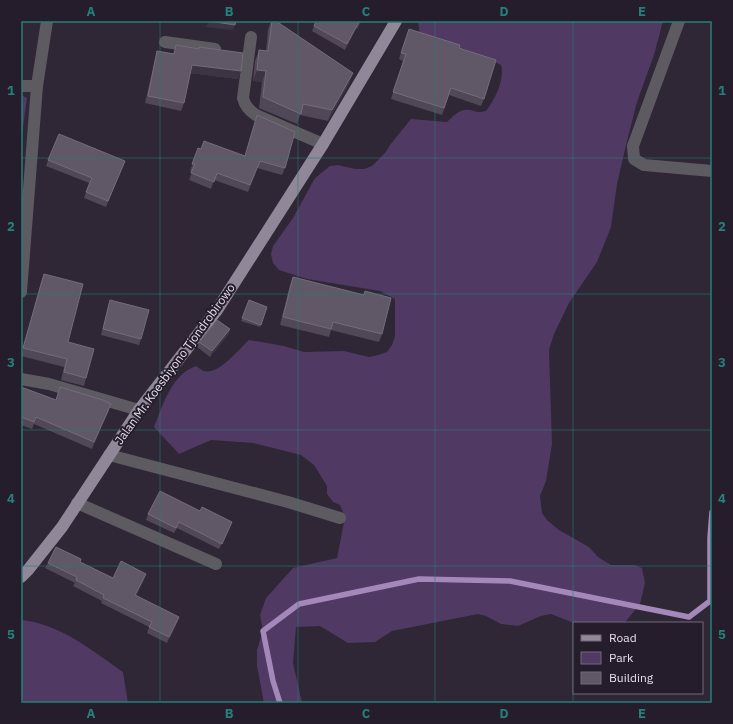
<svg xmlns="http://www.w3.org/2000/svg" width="733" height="724" viewBox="0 0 733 724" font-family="'IBM Plex Sans',sans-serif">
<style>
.green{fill:#503962}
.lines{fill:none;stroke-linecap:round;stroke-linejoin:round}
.stream{stroke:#a488b9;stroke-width:5.5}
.minor{stroke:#5e5a61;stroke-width:12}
.major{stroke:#908898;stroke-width:12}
.wall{fill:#504757}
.shaded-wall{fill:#3c3343}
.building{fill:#605767;stroke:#756c7b}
.grid{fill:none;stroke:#24817a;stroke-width:1;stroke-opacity:0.55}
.labels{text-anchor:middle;stroke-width:4;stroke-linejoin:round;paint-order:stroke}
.street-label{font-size:12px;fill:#e5e0ea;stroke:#251d2c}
.neatline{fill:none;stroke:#24817a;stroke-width:1.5}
.grid-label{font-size:13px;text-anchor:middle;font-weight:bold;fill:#24817a}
</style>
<rect width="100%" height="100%" fill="#2f2636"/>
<!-- green -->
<g class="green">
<path d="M 418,21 L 663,21 L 654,55 L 637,102 L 627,141 L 617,184 L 611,227 L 597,262 L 569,303 L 554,334 L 549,350 L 552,444 L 546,481 L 540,496 L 542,513 L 547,520 L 559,530 L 589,547 L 598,557 L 611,565 L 634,565 L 642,568 L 645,583 L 640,604 L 626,621 L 623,623 L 574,623 L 551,614 L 541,616 L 518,626 L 501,624 L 486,616 L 478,614 L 392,631 L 375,642 L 348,643 L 320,626 L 296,627 L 293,663 L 302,703 L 264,703 L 257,666 L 257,650 L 263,631 L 260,615 L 266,598 L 293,568 L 337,558 L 345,517 L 340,505 L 333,502 L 327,494 L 327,486 L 314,465 L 301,455 L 253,443 L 211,440 L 179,454 L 154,427 C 163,405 171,375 196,366 C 198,367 201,370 204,371 C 219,375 239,349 249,340 L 284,346 L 304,352 L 344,351 L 369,357 L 378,355 L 387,352 L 392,345 L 395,336 L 395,299 L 380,291 L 307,279 L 279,270 L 273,263 L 271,254 L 273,246 L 293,218 L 315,178 L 330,166 L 338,165 L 355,169 L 364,169 L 372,166 L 385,153 L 390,145 L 411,119 L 447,122 C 453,116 460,108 470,110 C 478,112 477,113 486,111 C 495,99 505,80 501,65 C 475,51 448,44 420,36 Z"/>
<polygon points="21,95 27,98 21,142"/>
<path d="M 21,620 C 61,624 91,650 123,672 L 128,703 L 25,703 L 21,698 Z"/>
</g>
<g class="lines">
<!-- stream -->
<polyline class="stream" points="280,703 273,681 263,631 299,604 419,579 510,581 689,617 710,601 710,538 712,512"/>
<!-- minor -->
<g class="minor">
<polyline points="679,21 633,146 634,159 644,165 712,171"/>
<path d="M 251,37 L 243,98 C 245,106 249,110 256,115 L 323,144"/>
<polyline points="165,42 215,49"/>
<polyline points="21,86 37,86"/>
<polyline points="21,292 37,86 47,21"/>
<polyline points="21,379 49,384 139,410"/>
<polyline points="109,455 288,502 340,518"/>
<polyline points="77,503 216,564"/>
</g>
<!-- major -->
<polyline class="major" points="21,577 28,570 62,527 139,410 217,310 323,144 396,21"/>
</g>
<!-- wall -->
<g class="wall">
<polygon points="271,21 276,21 349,84 328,121 300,115 297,124 259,108 262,82 253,81 255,61 259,50 266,51 268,30"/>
<polygon points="316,21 361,21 357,29 356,28 345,50 312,31"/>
<polygon points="409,29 459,48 484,99 481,106 449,95 442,115 391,99 403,61 399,59"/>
<polygon points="176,45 198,49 199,47 238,79 190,73 184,103 181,111 145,103 155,59 157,51 173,54"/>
<polygon points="257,115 285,168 282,175 257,168 248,192 214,180 211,189 189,180 192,172 190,171 198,148 245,156"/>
<polygon points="48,160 125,161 106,207 84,198 89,183 46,166"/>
<polygon points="44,274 68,342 86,378 84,386 61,380 64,367 21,356 41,282"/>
<polygon points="293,277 363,295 365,291 382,334 379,342 331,330 329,337 280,325 290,285"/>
<polygon points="110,300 141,339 139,345 101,335 108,306"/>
<polygon points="249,300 267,307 260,327 241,321"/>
<polygon points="230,329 228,335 210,357 197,347 199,342"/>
<polygon points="21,387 56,400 60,387 109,410 92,449 34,424 32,429 21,425"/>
<polygon points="200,511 232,522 230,527 219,549 177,528 174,533 146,520 148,514"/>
<polygon points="80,562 113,578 144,580 136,596 179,617 177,623 167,643 147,633 149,627 101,603 102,601 73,586 75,583 45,568 48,563"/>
</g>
<!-- shaded-wall -->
<g class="shaded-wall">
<polygon points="209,21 235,25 233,30 206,27"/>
<polygon points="359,22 345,50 347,44"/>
<polygon points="192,65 241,71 238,79 189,73"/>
<polygon points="257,70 266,71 262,82 253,81"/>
<polygon points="353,73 349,84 328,121 332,110"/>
<polygon points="230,329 228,335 210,357 212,351"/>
<polygon points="111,404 109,410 92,449 94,442"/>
<polygon points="146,574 144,580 133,601 135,595"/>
<polygon points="179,617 177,623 167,643 169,637"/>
</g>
<!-- building -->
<g class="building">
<polygon points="209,21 236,21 235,25"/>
<polygon points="272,21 276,21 353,73 332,110 303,104 301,114 263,97 266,71 257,70 259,50 268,51"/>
<polygon points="316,21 360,21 360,23 359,22 347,44 314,26"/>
<polygon points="409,29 460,45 459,48 496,60 484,99 451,88 444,108 393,92 406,54 401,53"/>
<polygon points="176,45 199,49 199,47 243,53 241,71 192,65 184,103 148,96 157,51 174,54"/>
<polygon points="257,115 295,132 285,168 260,161 250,185 217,173 214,182 191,173 195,164 192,164 198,148 201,149 204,141 245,156"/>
<polygon points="59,134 125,161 108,201 86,192 92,178 48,160"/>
<polygon points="44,274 83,284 68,342 94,349 86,378 64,372 67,359 23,348"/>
<polygon points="293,277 364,295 365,291 391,298 382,334 333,322 331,329 283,317"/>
<polygon points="110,300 149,310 141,339 103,329"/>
<polygon points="249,300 267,307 261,325 242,318"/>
<polygon points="217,320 230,329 212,351 199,342"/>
<polygon points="21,387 56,400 60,387 103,400 111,404 94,442 36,417 34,422 21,417"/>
<polygon points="160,491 200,511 202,507 232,522 222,544 179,522 176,528 148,514"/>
<polygon points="56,547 81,559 80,562 113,578 121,561 146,574 135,595 179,617 169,637 149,627 152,622 103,598 104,595 76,580 77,577 48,563"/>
</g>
<!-- grid -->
<path class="grid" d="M 160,21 L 160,703M 298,21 L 298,703M 435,21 L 435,703M 573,21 L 573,703M 21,158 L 712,158M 21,294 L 712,294M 21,430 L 712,430M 21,566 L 712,566"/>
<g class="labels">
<!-- street labels -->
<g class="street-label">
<text transform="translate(175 364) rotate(-54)" y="4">Jalan Mr. Koesbiyono Tjondrobirowo</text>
</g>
</g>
<!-- border -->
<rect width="733" height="724" fill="none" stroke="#251d2c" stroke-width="44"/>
<!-- legend -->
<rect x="573" y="622" width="130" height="72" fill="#251d2c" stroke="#726b78"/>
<rect x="581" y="635" width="20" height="6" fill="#908898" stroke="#726b78"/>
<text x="609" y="642" font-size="12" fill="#e5e0ea">Road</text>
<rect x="581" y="652" width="20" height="12" fill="#503962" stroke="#726b78"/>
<text x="609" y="662" font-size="12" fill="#e5e0ea">Park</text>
<rect x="581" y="672" width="20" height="12" fill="#605767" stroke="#726b78"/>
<text x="609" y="682" font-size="12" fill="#e5e0ea">Building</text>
<rect x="22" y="22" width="689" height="680" class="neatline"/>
<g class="grid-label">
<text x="91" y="16">A</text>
<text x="229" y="16">B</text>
<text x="366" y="16">C</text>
<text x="504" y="16">D</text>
<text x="642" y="16">E</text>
<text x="11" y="95">1</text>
<text x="722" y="95">1</text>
<text x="11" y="231">2</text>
<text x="722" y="231">2</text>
<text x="11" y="367">3</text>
<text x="722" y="367">3</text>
<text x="11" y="503">4</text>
<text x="722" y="503">4</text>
<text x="11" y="639">5</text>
<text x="722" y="639">5</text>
<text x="91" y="718">A</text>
<text x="229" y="718">B</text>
<text x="366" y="718">C</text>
<text x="504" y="718">D</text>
<text x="642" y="718">E</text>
</g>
</svg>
